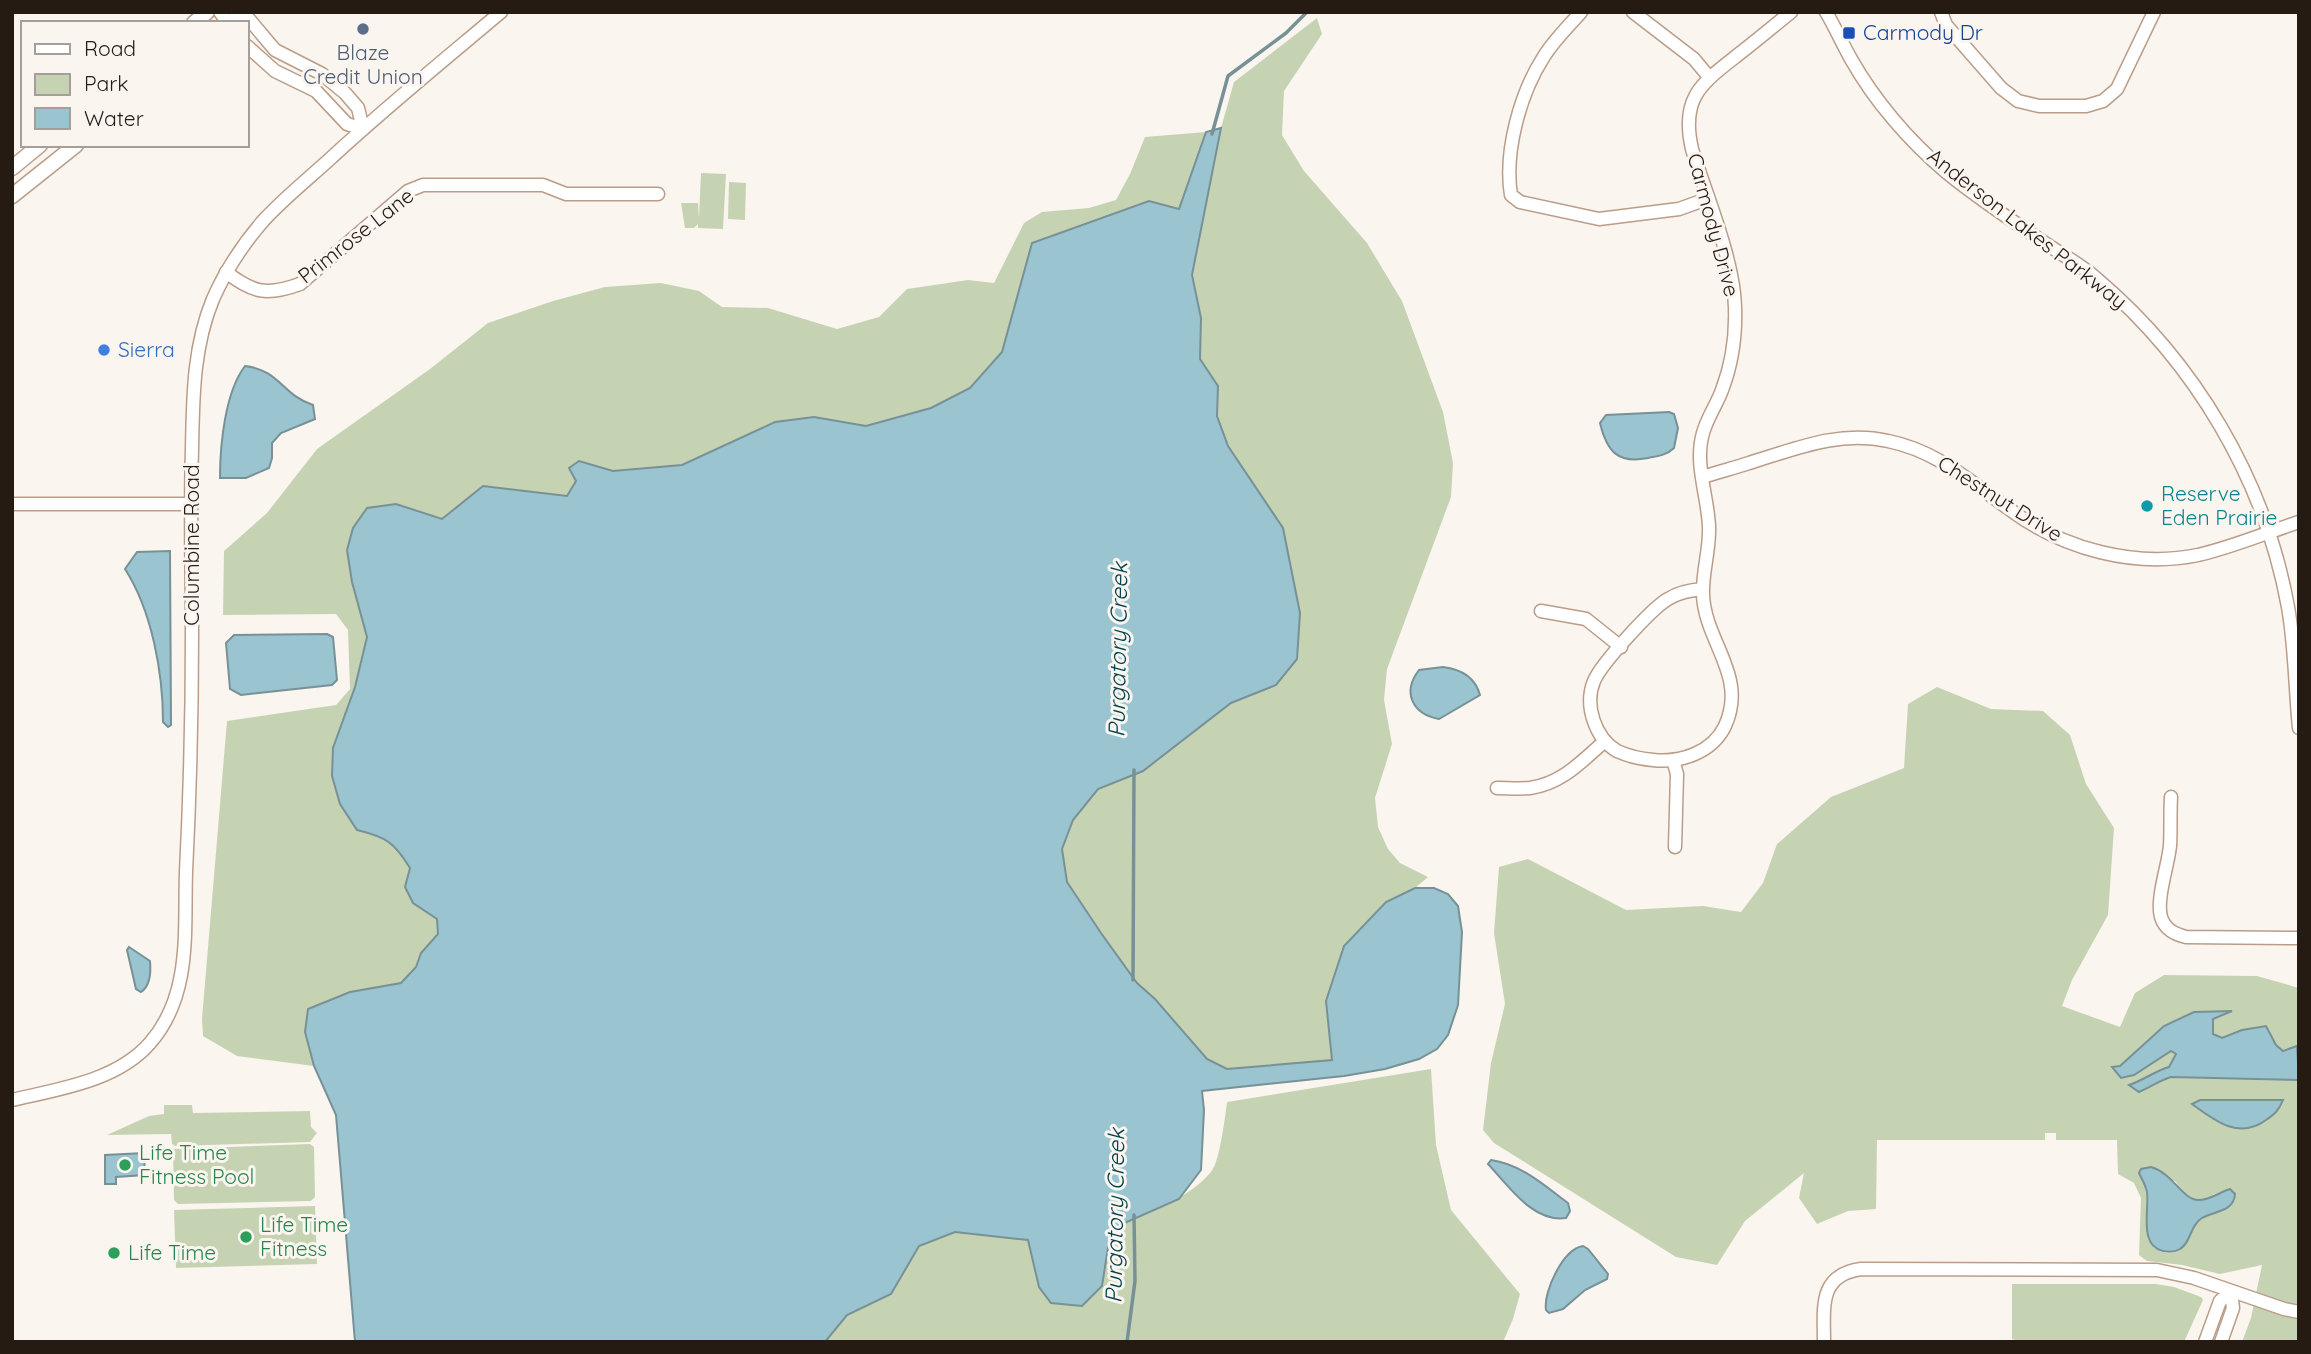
<svg xmlns="http://www.w3.org/2000/svg" width="2311" height="1354" viewBox="0 0 2311 1354" font-family="Quicksand,sans-serif">
<style>
.green{fill:#c6d3b3;fill-rule:evenodd}
.water{fill:#9ac4cf;stroke:#779197;stroke-width:2}
.lines{fill:none;stroke-linecap:round;stroke-linejoin:round}
.stream{stroke:#779197;stroke-width:3.5}
.minor-casing{stroke:#ba9d88;stroke-width:15}
.major-casing{stroke:#ba9d88;stroke-width:17}
.minor{stroke:#fff;stroke-width:12}
.major{stroke:#fff;stroke-width:14}
.service-dot{fill:#5c6f8a;stroke:#fbf5f0;stroke-width:2.5}
.transit-dot{fill:#1a4fb4;stroke:#fbf5f0;stroke-width:2.5}
.shop-dot{fill:#3f7fe0;stroke:#fbf5f0;stroke-width:2.5}
.culture-dot{fill:#0f9aa8;stroke:#fbf5f0;stroke-width:2.5}
.leisure-dot{fill:#2e9e5b;stroke:#fbf5f0;stroke-width:2.5}
.labels{text-anchor:middle;stroke-width:6;stroke-linejoin:round;paint-order:stroke}
.transit-label{font-size:21px;fill:#164399;stroke:#fbf5f0;text-anchor:start}
.service-label{font-size:21px;fill:#4e5e75;stroke:#fbf5f0}
.street-label{font-size:21px;fill:#261b13;stroke:#fbf5f0}
.shop-label{font-size:21px;fill:#366cbe;stroke:#fbf5f0;text-anchor:start}
.culture-label{font-size:21px;fill:#0d838f;stroke:#fbf5f0;text-anchor:start}
.leisure-label{font-size:21px;fill:#27864d;stroke:#fbf5f0;text-anchor:start}
.water-label{font-size:23px;font-style:italic;fill:#02434f;stroke:#fbf5f0}
</style>
<rect width="100%" height="100%" fill="#fbf5f0"/>
<!-- green -->
<g class="green">
<polygon points="1317,18 1322,34 1284,91 1282,135 1304,171 1367,243 1402,301 1443,412 1453,463 1451,497 1387,669 1384,700 1392,744 1375,798 1378,827 1388,849 1400,863 1428,877 1415,888 1386,902 1330,1044 1332,1060 1226,1069 1207,1059 1155,999 1137,983 1101,933 1067,882 1062,849 1073,820 1098,789 1143,771 1231,703 1276,685 1283,528 1228,446 1217,416 1218,386 1200,359 1201,318 1192,275 1221,128 1234,82"/>
<path d="M 1206,132 L 1179,209 L 1032,243 L 1002,352 L 970,388 L 931,408 L 866,426 L 814,417 L 775,422 L 682,465 L 612,471 L 579,462 L 576,481 L 568,497 L 483,486 L 442,519 L 396,504 L 360,610 L 367,637 L 355,687 L 333,748 L 357,829 C 386,837 394,842 410,868 L 405,887 L 413,903 L 437,919 L 438,934 L 421,953 L 416,967 L 401,983 L 350,992 L 305,1032 L 314,1066 L 237,1056 L 203,1036 L 202,1019 L 227,721 L 336,705 L 350,689 L 348,630 L 336,614 L 223,615 L 224,551 L 267,513 L 317,449 L 430,369 L 488,323 L 553,301 L 605,287 L 661,283 L 699,291 L 722,307 L 768,308 L 837,329 L 879,317 L 907,289 L 968,280 L 994,283 L 1024,223 L 1042,212 L 1089,208 L 1116,200 L 1130,174 L 1145,137 Z"/>
<polygon points="701,173 726,174 723,229 698,228 698,224 694,228 685,228 681,203 698,203 699,218"/>
<polygon points="729,182 746,183 745,220 728,219"/>
<path d="M 1937,687 L 1991,709 L 2043,711 L 2070,735 L 2086,784 L 2114,828 L 2108,915 L 2072,980 L 2062,1006 L 2120,1027 L 2135,993 L 2164,975 L 2257,976 L 2299,988 L 2299,1342 L 2242,1342 L 2251,1318 L 2262,1265 L 2220,1274 L 2182,1265 L 2147,1261 L 2139,1255 L 2141,1198 L 2134,1183 L 2118,1174 L 2117,1140 L 2056,1140 L 2056,1133 L 2045,1133 L 2045,1140 L 1877,1140 L 1876,1209 L 1848,1211 L 1817,1224 L 1799,1198 L 1804,1173 L 1745,1221 L 1717,1265 L 1676,1257 L 1494,1143 L 1483,1130 L 1491,1063 L 1505,1004 L 1494,933 L 1499,867 L 1528,859 L 1626,910 L 1703,906 L 1741,912 L 1763,883 L 1777,844 L 1831,797 L 1904,768 L 1908,704 ZM 2175,1181 C 2196,1212 2202,1196 2230,1189 L 2235,1194 C 2232,1215 2209,1209 2197,1221 C 2187,1232 2183,1263 2158,1250 C 2140,1239 2150,1201 2144,1182 Z"/>
<path d="M 1431,1069 L 1436,1145 L 1451,1210 L 1520,1294 L 1513,1319 L 1503,1342 L 822,1342 L 847,1315 L 891,1294 L 919,1246 L 955,1232 L 1028,1240 L 1039,1287 L 1102,1286 L 1111,1229 C 1145,1214 1186,1201 1211,1172 C 1220,1161 1225,1117 1227,1102 Z"/>
<polygon points="164,1105 192,1105 193,1113 310,1111 311,1127 317,1133 310,1142 175,1146 172,1144 171,1134 107,1135 149,1116 164,1114"/>
<polygon points="310,1144 314,1147 315,1197 311,1201 178,1204 174,1200 173,1149"/>
<polygon points="315,1206 317,1264 176,1268 174,1210"/>
<polygon points="2012,1284 2156,1284 2174,1287 2201,1297 2203,1300 2184,1342 2020,1342 2012,1339"/>
</g>
<!-- water -->
<g class="water">
<path d="M 1221,128 L 1192,275 L 1201,318 L 1200,359 L 1218,386 L 1217,416 L 1228,446 L 1283,528 L 1300,613 L 1297,659 L 1276,685 L 1231,703 L 1143,771 L 1098,789 L 1073,820 L 1062,849 L 1067,882 L 1101,933 L 1137,983 L 1155,999 L 1207,1059 L 1227,1069 L 1332,1060 L 1326,1001 L 1344,946 L 1386,902 L 1415,888 L 1434,888 L 1448,894 L 1458,906 L 1462,932 L 1458,1005 L 1448,1035 L 1437,1049 L 1419,1059 L 1385,1069 L 1344,1076 L 1202,1091 L 1204,1110 L 1201,1170 L 1179,1199 L 1111,1229 L 1102,1286 L 1082,1306 L 1051,1303 L 1039,1287 L 1028,1240 L 955,1232 L 919,1246 L 891,1294 L 847,1315 L 825,1342 L 355,1342 L 336,1115 L 314,1066 L 305,1032 L 308,1009 L 350,992 L 401,983 L 416,967 L 421,953 L 438,934 L 437,919 L 413,903 L 405,887 L 410,868 C 394,842 386,837 357,830 L 340,804 L 332,776 L 333,748 L 355,687 L 367,637 L 352,582 L 347,550 L 353,528 L 367,508 L 396,504 L 442,519 L 483,486 L 567,496 L 576,481 L 569,468 L 579,461 L 613,471 L 682,465 L 775,422 L 814,417 L 866,426 L 931,408 L 970,388 L 1002,352 L 1032,243 L 1149,201 L 1179,209 L 1206,132 Z"/>
<path d="M 245,366 C 280,370 282,395 313,405 L 315,419 L 281,433 L 272,443 L 272,458 L 269,468 L 246,478 L 220,478 C 220,445 225,392 245,366 Z"/>
<path d="M 1669,412 L 1674,414 L 1678,428 L 1674,448 C 1667,455 1658,456 1648,458 C 1618,464 1607,452 1600,423 L 1606,415 Z"/>
<path d="M 170,551 L 171,725 L 168,727 L 163,722 C 163,673 152,611 125,569 L 137,552 Z"/>
<polygon points="327,634 333,637 337,680 332,685 241,695 230,689 226,643 234,635"/>
<path d="M 1443,667 C 1460,669 1475,677 1480,695 L 1439,719 C 1412,714 1402,692 1419,670 Z"/>
<path d="M 129,947 L 150,961 C 151,972 150,986 141,992 L 136,989 L 127,950 Z"/>
<path d="M 2232,1011 L 2213,1019 L 2213,1034 L 2222,1038 L 2242,1030 L 2266,1026 L 2276,1045 L 2283,1051 L 2297,1046 L 2299,1080 L 2171,1077 C 2160,1080 2151,1087 2139,1092 L 2129,1085 C 2144,1080 2155,1071 2169,1067 L 2176,1054 L 2171,1051 L 2134,1075 L 2121,1078 L 2112,1067 L 2120,1066 L 2164,1026 L 2194,1012 Z"/>
<path d="M 2200,1100 L 2283,1100 C 2279,1110 2275,1114 2266,1120 C 2239,1140 2215,1121 2192,1104 Z"/>
<polygon points="144,1153 145,1175 116,1177 116,1184 105,1184 105,1155"/>
<path d="M 1491,1160 C 1521,1164 1545,1186 1568,1203 L 1570,1211 L 1566,1218 C 1533,1223 1509,1186 1488,1164 Z"/>
<path d="M 2151,1167 C 2173,1173 2183,1201 2199,1200 C 2210,1200 2220,1192 2230,1189 L 2235,1194 C 2234,1212 2214,1211 2202,1218 C 2190,1225 2191,1243 2180,1249 C 2175,1252 2168,1252 2163,1251 C 2139,1246 2149,1211 2147,1193 C 2146,1185 2142,1180 2139,1173 L 2141,1169 Z"/>
<path d="M 1583,1246 L 1588,1249 L 1608,1274 L 1607,1279 L 1585,1290 L 1563,1309 L 1549,1313 L 1546,1310 C 1543,1292 1563,1249 1583,1246 Z"/>
</g>
<g class="lines">
<!-- stream -->
<g class="stream">
<polyline points="1212,134 1228,76 1286,33 1307,12"/>
<polyline points="1133,980 1134,770"/>
<polyline points="1127,1342 1135,1281 1134,1215"/>
</g>
<!-- minor casing -->
<g class="minor-casing">
<g id="minor">
<polyline points="220,12 228,23"/>
<polyline points="243,12 275,50 322,74 345,93 358,108 363,129"/>
<path d="M 1581,12 C 1568,27 1553,41 1543,58 C 1520,94 1504,152 1511,195 L 1520,202 L 1599,219 L 1679,209 L 1707,199"/>
<polyline points="1633,12 1694,59 1709,77"/>
<path d="M 1826,12 C 1835,27 1842,43 1851,59 C 1874,100 1909,141 1946,172 C 1980,200 2017,224 2054,249 C 2068,258 2084,267 2097,279 C 2195,362 2265,480 2288,607 C 2295,646 2295,688 2299,728"/>
<polyline points="1941,12 1946,25 2001,88 2018,101 2039,106 2086,106 2103,101 2117,89 2154,12"/>
<polyline points="247,46 275,71 316,91 347,124 363,129"/>
<path d="M 226,272 C 253,293 267,296 300,284 L 408,191 L 423,185 L 543,185 L 566,194 L 658,194"/>
<path d="M 1703,477 C 1718,472 1734,468 1749,463 C 1795,449 1839,430 1888,441 C 1938,451 1972,483 2012,511 C 2064,549 2134,568 2198,555 C 2233,547 2265,533 2299,522"/>
<polyline points="12,504 190,504"/>
<path d="M 1703,589 C 1690,590 1679,592 1668,599 C 1652,608 1601,664 1594,681 C 1584,705 1595,738 1617,751 C 1628,756 1641,759 1653,760 C 1680,763 1712,753 1725,726 C 1748,676 1705,642 1703,595 C 1702,572 1710,550 1709,527 C 1708,496 1694,464 1703,433 C 1707,418 1717,404 1722,390 C 1732,364 1736,334 1735,307 C 1734,260 1706,195 1692,149 C 1680,97 1702,83 1739,54 C 1757,40 1774,26 1791,12"/>
<polyline points="1541,611 1586,619 1621,647"/>
<polyline points="1673,760 1677,774 1675,847"/>
<path d="M 1497,788 C 1507,788 1520,789 1530,788 C 1562,784 1583,760 1605,741"/>
<path d="M 2171,797 C 2170,813 2171,830 2170,846 C 2168,866 2156,899 2161,917 C 2165,930 2175,934 2186,937 L 2299,938"/>
<path d="M 12,1100 C 59,1089 117,1081 150,1043 C 192,995 184,931 186,872 C 190,793 192,713 192,634 C 192,572 190,511 192,449 C 193,398 193,347 213,299 C 225,272 243,244 263,221 C 283,199 308,179 331,158 C 385,108 444,60 501,12"/>
<path d="M 1824,1342 C 1824,1308 1818,1275 1861,1269 L 2157,1270 L 2194,1278 L 2284,1309 L 2299,1312"/>
<polyline points="2205,1342 2220,1301 2231,1292"/>
<polyline points="2221,1342 2233,1308 2231,1292"/>
</g>
</g>
<!-- major casing -->
<g class="major-casing">
<g id="major">
<polyline points="194,23 207,12"/>
<polyline points="230,23 243,12"/>
<polyline points="12,168 40,145"/>
<polyline points="12,196 76,145"/>
</g>
</g>
<!-- minor -->
<use href="#minor" class="minor"/>
<!-- major -->
<use href="#major" class="major"/>
</g>
<!-- markers -->
<circle class="service-dot" cx="363" cy="29" r="7"/>
<rect class="transit-dot" x="1842" y="26" width="14" height="14" rx="3.5"/>
<circle class="shop-dot" cx="104" cy="350" r="7"/>
<circle class="culture-dot" cx="2147" cy="506" r="7"/>
<g class="leisure-dot">
<circle cx="125" cy="1165" r="7"/>
<circle cx="246" cy="1237" r="7"/>
<circle cx="114" cy="1253" r="7"/>
</g>
<g class="labels">
<!-- transit labels -->
<g class="transit-label">
<text x="1863" y="40">Carmody Dr</text>
</g>
<!-- service labels -->
<g class="service-label">
<text x="363" y="60">Blaze<tspan x="363" dy="24">Credit Union</tspan></text>
</g>
<!-- street labels -->
<g class="street-label">
<text transform="translate(1713 225) rotate(75)" y="7">Carmody Drive</text>
<text transform="translate(2027 229) rotate(38)" y="7">Anderson Lakes Parkway</text>
<text transform="translate(356 236) rotate(-38)" y="7">Primrose Lane</text>
<text transform="translate(2000 499) rotate(32)" y="7">Chestnut Drive</text>
<text transform="translate(192 545) rotate(-90)" y="7">Columbine Road</text>
</g>
<!-- shop labels -->
<g class="shop-label">
<text x="118" y="357">Sierra</text>
</g>
<!-- culture labels -->
<g class="culture-label">
<text x="2161" y="501">Reserve<tspan x="2161" dy="24">Eden Prairie</tspan></text>
</g>
<!-- leisure labels -->
<g class="leisure-label">
<text x="139" y="1160">Life Time<tspan x="139" dy="24">Fitness Pool</tspan></text>
<text x="260" y="1232">Life Time<tspan x="260" dy="24">Fitness</tspan></text>
<text x="128" y="1260">Life Time</text>
</g>
<!-- water labels -->
<g class="water-label">
<text transform="translate(1118 650) rotate(-89)" y="8">Purgatory Creek</text>
<text transform="translate(1115 1216) rotate(-89)" y="8">Purgatory Creek</text>
</g>
</g>
<!-- border -->
<rect width="2311" height="1354" fill="none" stroke="#261b13" stroke-width="28"/>
<!-- legend -->
<rect x="21" y="21" width="228" height="126" fill="#fbf5f0" stroke="#a69e98" stroke-width="2"/>
<rect x="35" y="44" width="35" height="10" fill="#ffffff" stroke="#a69e98" stroke-width="2"/>
<text x="84" y="56" font-size="21" fill="#261b13">Road</text>
<rect x="35" y="74" width="35" height="21" fill="#c6d3b3" stroke="#a69e98" stroke-width="2"/>
<text x="84" y="91" font-size="21" fill="#261b13">Park</text>
<rect x="35" y="108" width="35" height="21" fill="#9ac4cf" stroke="#a69e98" stroke-width="2"/>
<text x="84" y="126" font-size="21" fill="#261b13">Water</text>
</svg>
